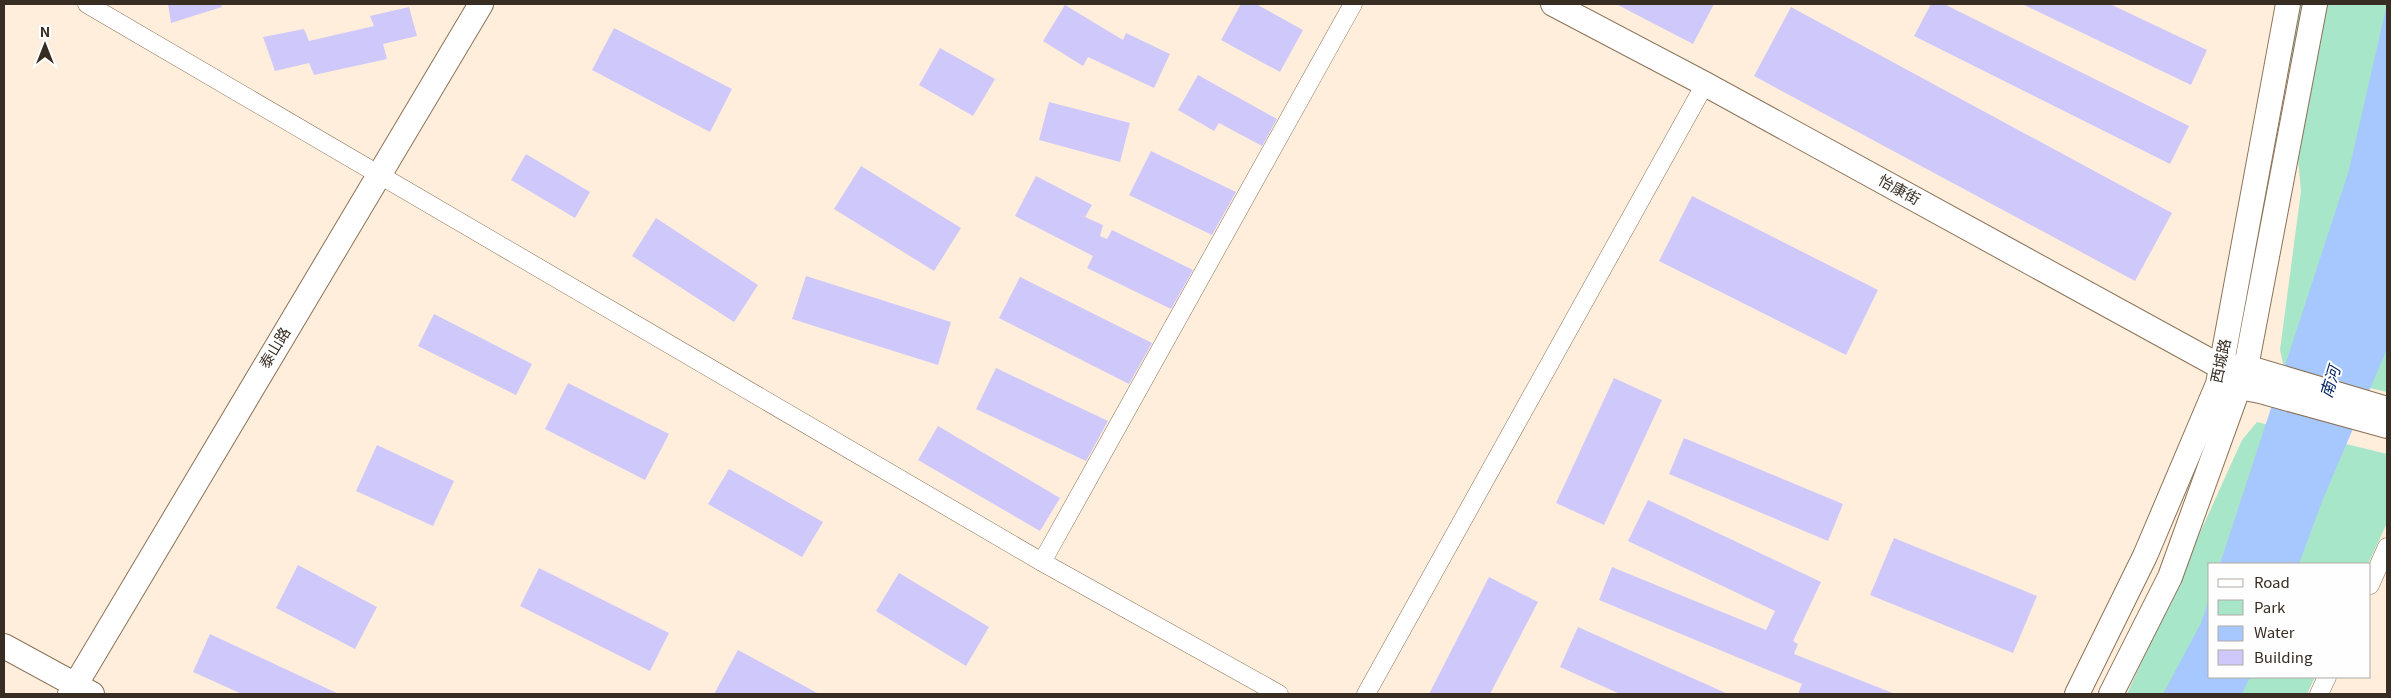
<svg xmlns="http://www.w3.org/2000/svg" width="2391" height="698" viewBox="0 0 2391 698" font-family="Georgia,'Noto Sans SC',serif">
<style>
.green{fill:#a7e6c8}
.water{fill:#a7c8fe}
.building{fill:#cfc9fb}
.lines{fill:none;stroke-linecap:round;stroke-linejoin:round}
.street-casing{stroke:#8b7358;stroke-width:19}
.secondary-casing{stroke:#8b7358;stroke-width:26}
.street{stroke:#fff;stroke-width:18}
.secondary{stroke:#fff;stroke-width:24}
.labels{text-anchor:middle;stroke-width:4;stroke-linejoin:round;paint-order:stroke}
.street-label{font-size:15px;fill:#382d22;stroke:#fefefe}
.water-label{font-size:16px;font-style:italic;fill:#022461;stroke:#fefefe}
</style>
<rect width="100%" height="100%" fill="#ffeedc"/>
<!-- green -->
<g class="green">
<polygon points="2284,4 2387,4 2387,392 2284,368 2280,350 2301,191"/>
<polygon points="2257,422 2387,454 2387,523 2368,564 2210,564 2210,677 2315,677 2307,694 2127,694 2242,440"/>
</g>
<!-- water -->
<g class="water">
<polygon points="2387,4 2387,349 2323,499 2299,564 2220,564 2349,170"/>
<polygon points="2210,596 2210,677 2250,677 2242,694 2163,694 2201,623"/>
</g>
<!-- building -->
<g class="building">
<polygon points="168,4 221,4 222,7 171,23"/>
<polygon points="1241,4 1256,4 1303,30 1280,72 1221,40"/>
<polygon points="1616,4 1714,4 1693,44"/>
<polygon points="1931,4 1944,4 2189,126 2170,164 1914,36"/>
<polygon points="2022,4 2110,4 2207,50 2191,85"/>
<polygon points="1065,5 1123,40 1126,33 1170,54 1154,88 1088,57 1083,66 1043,41"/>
<polygon points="409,7 417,36 383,44 387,59 314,75 309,63 275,71 263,37 304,29 309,41 374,26 370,16"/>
<polygon points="1791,7 2172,213 2135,281 1754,76"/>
<polygon points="614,28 732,89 710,132 592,70"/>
<polygon points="940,48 995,79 973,116 919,85"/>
<polygon points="1198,75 1277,119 1262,146 1219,123 1214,131 1178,110"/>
<polygon points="1049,102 1130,123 1120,162 1039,140"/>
<polygon points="1151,151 1236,192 1212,235 1129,195"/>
<polygon points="526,154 590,192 575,218 511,180"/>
<polygon points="861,166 961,228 934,271 834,209"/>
<polygon points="1036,176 1092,205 1085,217 1103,225 1100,236 1107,239 1112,230 1193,270 1171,309 1087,268 1093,256 1015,216"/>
<polygon points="1692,196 1878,290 1846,355 1659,261"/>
<polygon points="656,218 758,285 734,322 632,256"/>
<polygon points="806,276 951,322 938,365 792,319"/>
<polygon points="1020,277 1152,343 1129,384 999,318"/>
<polygon points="434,314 532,364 516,395 418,346"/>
<polygon points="996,368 1108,421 1086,461 976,409"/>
<polygon points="1614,378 1662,400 1604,525 1556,503"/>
<polygon points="568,383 669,434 645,480 545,429"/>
<polygon points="938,426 1060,498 1040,531 918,460"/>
<polygon points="1684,438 1843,504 1828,541 1669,474"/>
<polygon points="377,445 454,481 433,526 356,491"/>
<polygon points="729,469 823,522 802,557 708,504"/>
<polygon points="1648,500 1821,582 1793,641 1798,644 1794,654 1895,694 1798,694 1802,684 1599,600 1612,567 1766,630 1775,611 1628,541"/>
<polygon points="1894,538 2037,596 2013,653 1870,595"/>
<polygon points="298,565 377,607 355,649 276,608"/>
<polygon points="539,568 669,633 650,671 520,606"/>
<polygon points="899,573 989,627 966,666 876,611"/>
<polygon points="1489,577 1538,602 1490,694 1429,694"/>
<polygon points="1578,627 1728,694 1620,694 1560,667"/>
<polygon points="210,634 339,694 242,694 193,672"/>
<polygon points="738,650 819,694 714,694"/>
</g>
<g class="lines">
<!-- street casing -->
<g class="street-casing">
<g id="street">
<polyline points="87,4 1042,562 1279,694"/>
<polyline points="1042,562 1353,4"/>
<polyline points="2370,585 2387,547"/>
<polyline points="1366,694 1705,84"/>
<polyline points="2319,694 2327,677"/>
</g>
</g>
<!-- secondary casing -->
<g class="secondary-casing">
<g id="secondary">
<polyline points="1553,4 1705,84 2221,367 2246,367 2387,409"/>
<polyline points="2224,384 2260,391 2387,426"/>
<polyline points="4,646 92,694"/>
<polyline points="70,694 481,4"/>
<polyline points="2077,694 2145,556 2218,384 2288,4"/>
<polyline points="2111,694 2170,577 2246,367 2315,4"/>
</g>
</g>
<!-- street -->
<use href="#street" class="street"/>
<!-- secondary -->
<use href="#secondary" class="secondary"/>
</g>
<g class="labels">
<!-- street labels -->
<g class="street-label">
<text transform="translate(1899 190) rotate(29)" y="5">怡康街</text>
<text transform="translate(275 348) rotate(-59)" y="5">泰山路</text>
<text transform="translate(2221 361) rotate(-78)" y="5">西城路</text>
</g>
<!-- water labels -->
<g class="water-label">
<text transform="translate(2330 382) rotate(-73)" y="6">南河</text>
</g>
</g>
<!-- border -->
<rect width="2391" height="698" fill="none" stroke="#382d22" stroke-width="10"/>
<!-- legend -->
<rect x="2208" y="563" width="162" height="115" fill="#fefefe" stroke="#afaaa6"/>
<rect x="2218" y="579" width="25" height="8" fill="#ffffff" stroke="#afaaa6"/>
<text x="2254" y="588" font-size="15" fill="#382d22">Road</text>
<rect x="2218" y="600" width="25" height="15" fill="#a7e6c8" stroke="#afaaa6"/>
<text x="2254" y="613" font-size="15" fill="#382d22">Park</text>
<rect x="2218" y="626" width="25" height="15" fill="#a7c8fe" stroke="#afaaa6"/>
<text x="2254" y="638" font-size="15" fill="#382d22">Water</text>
<rect x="2218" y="650" width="25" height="15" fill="#cfc9fb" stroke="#afaaa6"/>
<text x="2254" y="663" font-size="15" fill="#382d22">Building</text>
<!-- north arrow -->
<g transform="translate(45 45)" stroke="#fefefe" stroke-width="4" paint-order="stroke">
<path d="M0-4L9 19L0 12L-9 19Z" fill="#382d22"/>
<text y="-8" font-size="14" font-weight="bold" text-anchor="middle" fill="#382d22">N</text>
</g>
</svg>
